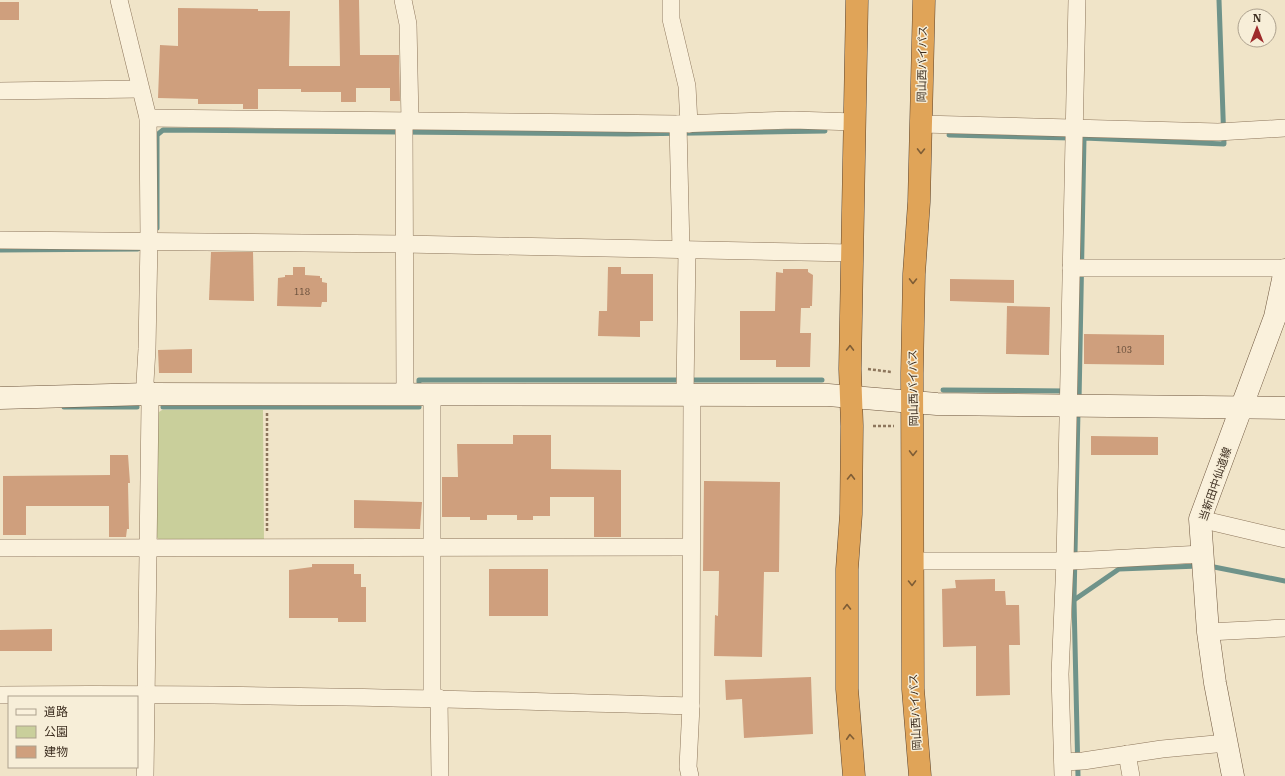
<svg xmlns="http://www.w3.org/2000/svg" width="1285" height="776" viewBox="0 0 1285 776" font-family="'IBM Plex Serif','Noto Sans JP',serif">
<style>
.green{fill:#c9cf9b}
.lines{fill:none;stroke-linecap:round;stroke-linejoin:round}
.stream{stroke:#6f938a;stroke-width:5}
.building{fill:#cf9f7d}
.street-casing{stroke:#8d765c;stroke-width:18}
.secondary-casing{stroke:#6f573f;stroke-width:23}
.highway-casing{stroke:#5b4430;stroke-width:23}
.path{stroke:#8d765c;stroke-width:2.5;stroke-dasharray:3 2;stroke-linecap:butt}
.street{stroke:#faf1dc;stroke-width:17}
.secondary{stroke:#faf1dc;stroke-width:22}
.highway{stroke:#e0a458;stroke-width:22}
.oneway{stroke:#7e5d36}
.labels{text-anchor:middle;stroke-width:3;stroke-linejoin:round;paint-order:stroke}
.number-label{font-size:9px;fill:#624a37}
.street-label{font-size:11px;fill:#3d2e20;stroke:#f7eed8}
</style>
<rect width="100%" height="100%" fill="#f0e4c8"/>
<!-- green -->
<polygon class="green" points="162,410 263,410 264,542 161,542 154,534 156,414"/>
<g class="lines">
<!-- stream -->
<g class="stream">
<polyline points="949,135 1071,138"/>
<polyline points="157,228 157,135 163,130 627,134 825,131"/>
<polyline points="0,250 138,249"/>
<polyline points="419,382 419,380 822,380"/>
<polyline points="943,390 1066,391"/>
<polyline points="1079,401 1084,138 1224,144 1219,0"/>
<polyline points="64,407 137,407"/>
<polyline points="163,407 419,407 419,406"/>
<polyline points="1209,566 1285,581"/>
<polyline points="1074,600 1119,569 1199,566"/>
<polyline points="1078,776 1074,600 1078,411"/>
</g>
</g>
<!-- building -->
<g class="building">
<polygon points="339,0 359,0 360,55 399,55 400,101 390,101 390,88 356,88 356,102 341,102 341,92 301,92 301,89 258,89 258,109 243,109 243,104 198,104 198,99 158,98 160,45 178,46 178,8 258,9 258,11 290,11 289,66 340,66"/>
<rect x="0" y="2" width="19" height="18"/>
<polygon points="211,252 253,252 254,301 209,300"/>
<polygon points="293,267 305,267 305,275 320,276 320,278 322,278 322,282 327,283 327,302 322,302 321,307 277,306 278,278 285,277 285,275 293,275"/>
<polygon points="608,267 621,267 621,274 653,274 653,321 640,321 640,337 598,336 599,311 607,311"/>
<polygon points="783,269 808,269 808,272 813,275 812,306 810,306 810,308 801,308 800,333 811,333 810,367 776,367 776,360 740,360 740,311 775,311 776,272 783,273"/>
<polygon points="950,279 1014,280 1014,303 950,301"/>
<polygon points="1007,306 1050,307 1049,355 1006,354"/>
<polygon points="1084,334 1164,335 1164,365 1084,364"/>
<polygon points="192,349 192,373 159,373 158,350"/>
<polygon points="513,435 551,435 551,469 621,470 621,537 594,537 594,497 550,497 550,516 533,516 533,520 517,520 517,515 487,515 487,520 470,520 470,517 442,517 442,477 458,477 457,444 513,444"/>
<polygon points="1091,436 1158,437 1158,455 1091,455"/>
<polygon points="110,455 128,455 130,483 128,483 129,529 127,529 126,537 109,537 109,506 26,506 26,535 3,535 3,476 110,475"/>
<polygon points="704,481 780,482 779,572 764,572 762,657 714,656 715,615 718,616 719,571 703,571"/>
<polygon points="354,500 422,502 420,529 354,528"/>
<polygon points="312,564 354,564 354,574 361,574 361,587 366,587 366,622 338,622 338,618 289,618 289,570 312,567"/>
<rect x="489" y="569" width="59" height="47"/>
<polygon points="995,579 995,591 1005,591 1006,605 1019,605 1020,645 1009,645 1010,695 976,696 976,646 943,647 942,589 956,588 955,580"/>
<polygon points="52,629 52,651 0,651 0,630"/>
<polygon points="811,677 813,734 744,738 742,699 726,700 725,680"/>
</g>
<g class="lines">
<!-- street casing -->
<g class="street-casing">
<g id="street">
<polyline points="119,0 148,118 149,240 147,349 145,382 150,405 145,776"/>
<polyline points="403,0 408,24 410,121"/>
<polyline points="671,0 671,19 687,86 689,124"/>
<polyline points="0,91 140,89"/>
<polyline points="148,118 678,124 793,120 855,122"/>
<polyline points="404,121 405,394"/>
<polyline points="678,124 681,250"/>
<polyline points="921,124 1218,132 1285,128"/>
<polyline points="0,240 404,244 852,253"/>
<polyline points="1071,268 1285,268"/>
<polyline points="685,394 687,250"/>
<polyline points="1200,519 1285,539"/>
<polyline points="0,548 691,547"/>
<polyline points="912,561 1072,561 1202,554"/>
<polyline points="1208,632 1285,628"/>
<path d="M 0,695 C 230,693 461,699 691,706"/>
<polyline points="432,698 432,394"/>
<polyline points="439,698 440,776"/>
<polyline points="1127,754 1131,776"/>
<polyline points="1063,762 1083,761 1162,749 1226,743"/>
<polyline points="690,776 688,767 691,706 692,394"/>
<polyline points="1063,776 1060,674 1065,561 1077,0"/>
</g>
</g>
<!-- secondary casing -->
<g class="secondary-casing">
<g id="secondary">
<polyline points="0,398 148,394 828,395 937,404 1285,408"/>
<polyline points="1233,776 1215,683 1208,632 1200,519 1275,317 1285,270"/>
</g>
</g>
<!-- highway casing -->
<g class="highway-casing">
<g id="highway">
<polyline points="854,776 847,689 847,569 851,514 852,426 850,369 857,0"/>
<polyline points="920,776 913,689 912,373 914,274 919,202 924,0"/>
</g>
</g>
<!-- path -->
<g class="path">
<polyline points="868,369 891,372"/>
<polyline points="267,413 267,532"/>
<polyline points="873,426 894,426"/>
</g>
<!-- street -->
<use href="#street" class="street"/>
<!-- secondary -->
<use href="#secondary" class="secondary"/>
<!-- highway -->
<use href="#highway" class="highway"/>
</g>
<!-- one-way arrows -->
<defs><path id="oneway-chevron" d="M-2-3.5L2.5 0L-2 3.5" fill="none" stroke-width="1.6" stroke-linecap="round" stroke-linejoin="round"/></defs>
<g class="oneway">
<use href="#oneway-chevron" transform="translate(921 151) rotate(91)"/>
<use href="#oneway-chevron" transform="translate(913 281) rotate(91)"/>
<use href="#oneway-chevron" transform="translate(850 348) rotate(-89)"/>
<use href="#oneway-chevron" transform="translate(913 453) rotate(91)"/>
<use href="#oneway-chevron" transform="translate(851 477) rotate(-89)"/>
<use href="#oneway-chevron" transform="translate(912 583) rotate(89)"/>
<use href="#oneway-chevron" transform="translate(847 607) rotate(-90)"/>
<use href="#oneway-chevron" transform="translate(850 737) rotate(-94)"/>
</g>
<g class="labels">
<!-- number labels -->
<g class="number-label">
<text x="302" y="295">118</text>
<text x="1124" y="353">103</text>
</g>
<!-- street labels -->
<g class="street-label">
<text transform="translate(922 64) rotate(-89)" y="4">岡山西バイパス</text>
<text transform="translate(913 388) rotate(-91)" y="4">岡山西バイパス</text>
<text transform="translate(1215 484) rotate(-71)" y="4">当新田中仙道線</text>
<text transform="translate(915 712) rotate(-93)" y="4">岡山西バイパス</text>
</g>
</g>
<!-- legend -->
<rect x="8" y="696" width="130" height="72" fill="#f7eed8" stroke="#ada18e"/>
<rect x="16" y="709" width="20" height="6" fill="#faf1dc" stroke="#ada18e"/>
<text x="44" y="716" font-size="12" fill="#3d2e20">道路</text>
<rect x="16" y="726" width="20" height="12" fill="#c9cf9b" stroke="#ada18e"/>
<text x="44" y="736" font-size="12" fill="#3d2e20">公園</text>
<rect x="16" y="746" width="20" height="12" fill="#cf9f7d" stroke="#ada18e"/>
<text x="44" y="756" font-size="12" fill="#3d2e20">建物</text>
<!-- north arrow -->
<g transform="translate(1257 28)"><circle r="19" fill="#f7eed8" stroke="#ada18e"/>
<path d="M0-3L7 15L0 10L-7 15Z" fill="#9e2a2b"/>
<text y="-6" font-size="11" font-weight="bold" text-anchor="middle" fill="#3d2e20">N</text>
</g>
</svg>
